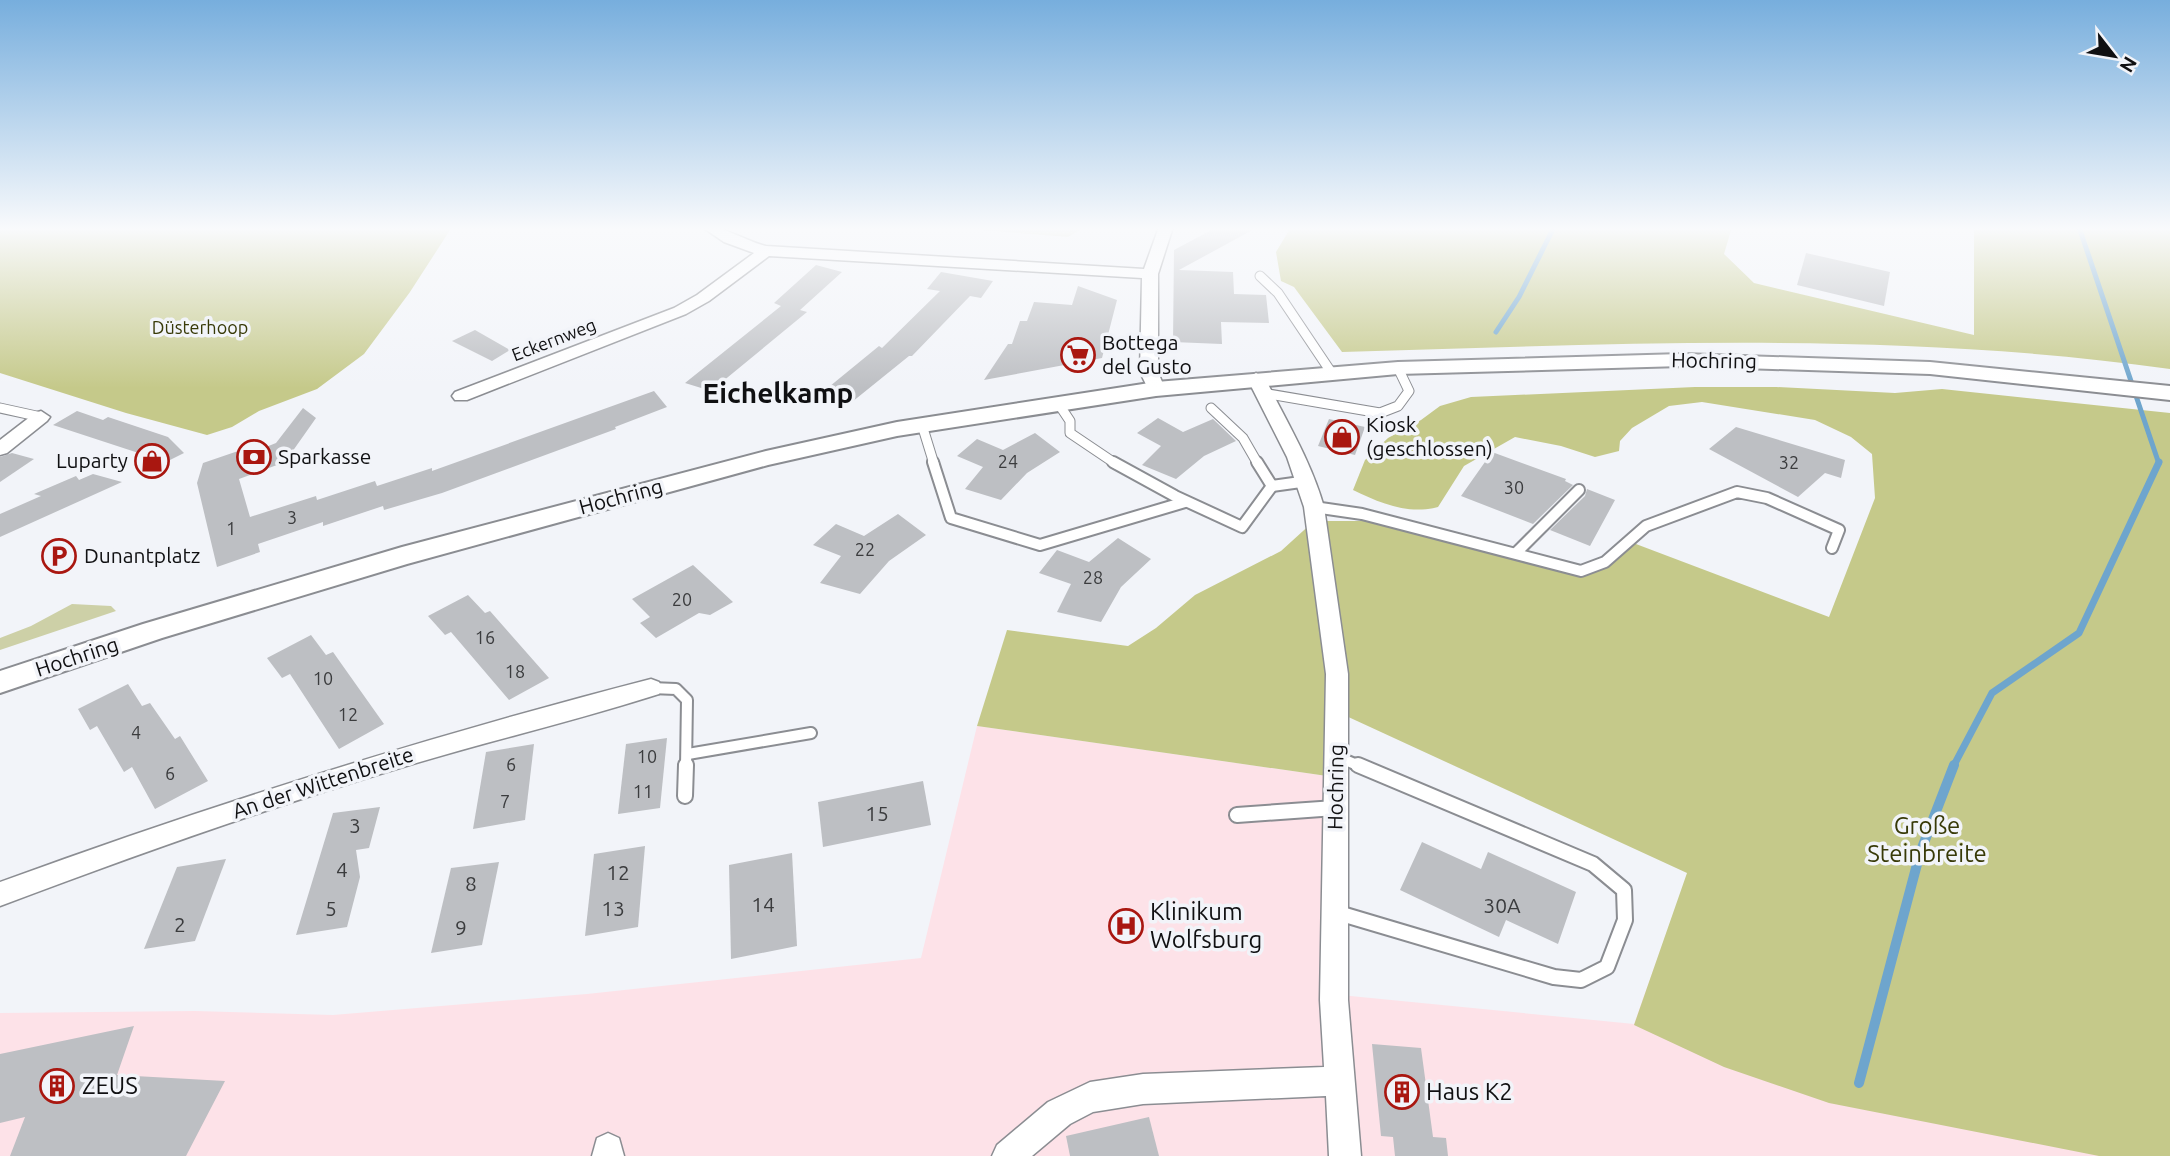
<svg xmlns="http://www.w3.org/2000/svg" width="2170" height="1156" viewBox="0 0 2170 1156" font-family="Ubuntu,sans-serif">
<style>
.medical{fill:#fde2e8}
.green{fill:#cdd0a7}
.forest{fill:#c5c98a}
.lines{fill:none;stroke-linecap:round;stroke-linejoin:round}
.stream-far2{stroke:#6ea5cd;stroke-width:5}
.stream-far1{stroke:#6ea5cd;stroke-width:7}
.stream{stroke:#6ea5cd;stroke-width:10}
.building{fill:#bdbfc3}
.service-far2-casing{stroke:#8b8d92;stroke-width:11}
.service-far1-casing{stroke:#8b8d92;stroke-width:14}
.service-casing{stroke:#8b8d92;stroke-width:18}
.minor-casing{stroke:#8b8d92;stroke-width:3}
.tertiary-casing{stroke:#8b8d92;stroke-width:4}
.service-far2{stroke:#fff;stroke-width:9}
.service-far1{stroke:#fff;stroke-width:10}
.service{stroke:#fff;stroke-width:14}
.minor{fill:#fff;fill-rule:evenodd}
.tertiary{fill:#fff;fill-rule:evenodd}
.labels{text-anchor:middle;stroke-width:7;stroke-linejoin:round;paint-order:stroke}
.far-park-label{font-size:18px;fill:#383a08;stroke:#f2f4f9}
.far-street-label{font-size:18px;fill:#101012;stroke:#f2f4f9}
.number-label{font-size:18px;fill:#3b3c3e}
.poi-label{font-size:21px;fill:#101012;stroke:#f2f4f9;text-anchor:start}
.street-label{font-size:21px;fill:#101012;stroke:#f2f4f9}
.near-number-label{font-size:21px;fill:#3b3c3e}
.near-park-label{font-size:24px;fill:#383a08;stroke:#f2f4f9}
.near-poi-label{font-size:24px;fill:#101012;stroke:#f2f4f9;text-anchor:start}
.district-label{font-size:28px;font-weight:bold;fill:#101012;stroke:#f2f4f9}
</style>
<rect width="100%" height="100%" fill="#f2f4f9"/>
<!-- medical -->
<polygon class="medical" points="977,726 1327,776 1320,993 1634,1024 1688,873 2170,1156 0,1156 0,1013 195,1011 333,1015 587,994 921,958"/>
<!-- green -->
<g class="green">
<polygon points="946,227 1085,227 1068,237"/>
<polygon points="72,604 111,606 116,611 0,650 0,638 31,626"/>
</g>
<!-- forest -->
<g class="forest">
<polygon points="0,227 452,227 410,292 364,354 317,389 259,411 232,427 207,435 126,413 0,373"/>
<path d="M 1291,227 L 1732,227 L 1724,254 L 1754,283 L 1974,335 L 1974,227 L 2170,227 L 2170,369 C 1894,330 1619,344 1342,352 L 1294,287 L 1281,281 L 1276,252 Z"/>
<path d="M 1695,387 L 1776,387 L 1895,393 L 1942,389 L 2170,413 L 2170,1156 L 2099,1156 L 1829,1103 L 1724,1067 L 1634,1025 L 1687,873 L 1331,709 L 1327,776 L 977,726 L 1007,630 L 1128,646 L 1156,628 L 1195,595 L 1281,551 L 1314,521 L 1388,521 L 1581,572 L 1605,563 L 1628,541 L 1829,617 L 1875,498 L 1872,454 L 1851,437 L 1815,420 L 1702,402 L 1669,406 L 1632,428 L 1620,441 L 1619,451 L 1595,457 L 1561,446 L 1515,437 L 1464,466 L 1438,507 C 1408,515 1380,503 1353,490 L 1365,460 L 1388,438 L 1421,420 L 1440,406 L 1471,397 Z"/>
</g>
<g class="lines">
<!-- stream-far2 -->
<g class="stream-far2">
<polyline points="2079,227 2159,464"/>
<polyline points="1496,332 1519,297 1554,227"/>
</g>
<!-- stream-far1 -->
<polyline class="stream-far1" points="1953,767 1992,693 2079,633 2159,462"/>
<!-- stream -->
<polyline class="stream" points="1859,1083 1920,853 1954,765"/>
</g>
<!-- building -->
<g class="building">
<polygon points="1217,227 1258,227 1179,270 1233,272 1234,294 1266,295 1269,323 1221,322 1222,344 1173,342 1174,250"/>
<polygon points="1806,253 1890,272 1884,306 1797,285"/>
<polygon points="816,265 842,272 800,310 807,312 711,391 685,383 781,306 774,303"/>
<polygon points="941,272 993,281 981,298 970,296 912,356 909,356 852,402 824,391 879,346 882,348 940,291 927,289"/>
<polygon points="1078,286 1117,300 1102,358 984,380 1008,344 1012,344 1020,321 1027,321 1034,302 1072,305"/>
<polygon points="475,330 510,350 492,361 452,341"/>
<polygon points="654,391 667,407 615,427 616,429 442,493 384,510 383,506 323,526 323,522 258,544 260,552 217,567 197,483 203,463 241,450 256,451 276,443 303,408 316,418 285,462 239,479 250,517 316,496 317,500 375,481 377,486 432,468 432,471"/>
<polygon points="77,411 103,420 108,417 168,437 184,453 166,462 53,425"/>
<polygon points="1158,418 1183,432 1213,419 1236,441 1204,456 1176,479 1142,465 1161,446 1137,433"/>
<polygon points="1329,419 1365,427 1355,455 1318,446"/>
<polygon points="1736,427 1845,460 1841,478 1825,473 1798,497 1709,449"/>
<polygon points="1035,433 1060,452 1027,473 1001,500 965,489 983,467 957,456 977,439 1003,450"/>
<polygon points="1492,452 1566,479 1565,481 1573,485 1533,524 1461,496"/>
<polygon points="12,453 34,459 0,482 0,457"/>
<polygon points="93,474 122,482 0,537 0,514 41,496 34,494 76,476 79,480"/>
<polygon points="1587,489 1615,500 1590,546 1550,530 1585,496"/>
<polygon points="898,514 926,535 889,561 860,594 820,583 841,556 813,545 836,524 864,536"/>
<polygon points="1118,538 1151,559 1121,587 1101,622 1057,612 1071,584 1039,573 1057,550 1089,562"/>
<polygon points="693,565 733,602 710,615 699,613 656,638 640,623 650,617 632,599"/>
<polygon points="468,595 485,613 490,611 549,678 509,700 451,632 445,635 428,616"/>
<polygon points="311,635 326,655 333,652 384,724 339,749 290,674 282,678 267,658"/>
<polygon points="128,684 142,706 150,703 175,739 180,736 208,781 155,809 132,767 124,772 97,726 90,730 78,709"/>
<polygon points="667,738 660,808 618,814 626,744"/>
<polygon points="534,744 525,820 473,829 486,752"/>
<polygon points="923,781 931,825 823,847 818,802"/>
<polygon points="380,807 369,848 356,850 360,877 347,927 296,935 333,813"/>
<polygon points="1422,842 1481,869 1488,852 1576,892 1558,944 1506,920 1499,937 1400,890"/>
<polygon points="645,846 638,927 585,936 594,854"/>
<polygon points="792,853 797,946 731,959 729,865"/>
<polygon points="226,859 195,941 144,949 177,867"/>
<polygon points="499,862 482,945 431,953 451,868"/>
<polygon points="134,1026 117,1075 225,1081 186,1156 10,1156 25,1117 0,1123 0,1054"/>
<polygon points="1372,1044 1421,1048 1433,1137 1446,1138 1448,1156 1395,1156 1393,1137 1381,1136"/>
<polygon points="1149,1117 1159,1156 1070,1156 1066,1136"/>
</g>
<g class="lines">
<!-- service-far2 casing -->
<g class="service-far2-casing">
<g id="service-far2">
<polyline points="1260,276 1278,293 1331,372"/>
<polyline points="1263,393 1380,413 1398,406 1409,391 1398,368"/>
<polyline points="1058,403 1070,421 1070,433 1116,464"/>
<polyline points="0,408 41,417"/>
<polyline points="1211,408 1243,438 1258,464"/>
<polyline points="922,425 934,464"/>
</g>
</g>
<!-- service-far1 casing -->
<g class="service-far1-casing">
<g id="service-far1">
<polyline points="933,462 951,518 1040,545 1185,502"/>
<polyline points="1113,462 1175,496 1242,527 1272,486"/>
<polyline points="1257,462 1272,486 1308,481"/>
<polyline points="1314,507 1362,514 1581,571 1605,562 1646,526 1737,492 1767,498 1839,530 1832,548"/>
<polyline points="1516,553 1579,490"/>
<polyline points="651,688 676,689 687,700 686,767"/>
<polyline points="688,754 811,733"/>
<polyline points="1338,757 1362,767"/>
</g>
</g>
<!-- service casing -->
<g class="service-casing">
<g id="service">
<polyline points="685,796 686,765"/>
<polyline points="1237,815 1335,808"/>
<polyline points="1335,912 1554,977 1581,980 1607,967 1625,920 1624,890 1593,864 1358,765"/>
</g>
</g>
<!-- minor casing -->
<g class="minor-casing">
<g id="minor">
<path d="M 702,227 C 724,225 744,241 766,246 L 1144,269 L 1159,227 L 1173,227 L 1158,274 L 1158,372 L 1165,389 L 1162,393 L 1150,393 L 1140,372 L 1142,278 L 769,256 L 709,301 L 686,314 L 467,400 L 455,400 L 452,396 L 455,392 L 674,308 L 697,295 L 754,253 L 724,242 Z"/>
<path d="M 1256,373 L 1265,378 C 1286,421 1311,461 1324,507 L 1348,674 L 1348,1000 L 1361,1156 L 1329,1156 L 1326,1096 L 1143,1104 L 1093,1112 L 1070,1124 L 1032,1156 L 992,1156 L 997,1145 L 1048,1102 L 1090,1082 L 1143,1074 L 1324,1067 L 1320,1000 L 1326,674 L 1304,507 L 1287,457 L 1247,378 Z"/>
<polygon points="41,411 50,417 47,421 7,453 0,455 0,440 35,413"/>
<path d="M 651,679 L 659,682 L 662,688 L 659,694 C 575,721 488,741 403,767 C 267,808 133,856 0,906 L 0,882 C 214,804 430,736 651,679 Z"/>
<polygon points="608,1133 619,1138 624,1156 592,1156 597,1138"/>
</g>
</g>
<!-- tertiary casing -->
<g class="tertiary-casing">
<polygon id="tertiary" points="1682,354 1930,362 2170,386 2170,400 1930,374 1682,366 1398,374 1156,396 897,436 768,465 407,564 162,638 0,693 0,671 143,624 402,547 766,451 897,422 1156,382 1398,362"/>
</g>
<!-- service-far2 -->
<use href="#service-far2" class="service-far2"/>
<!-- service-far1 -->
<use href="#service-far1" class="service-far1"/>
<!-- service -->
<use href="#service" class="service"/>
<!-- minor -->
<use href="#minor" class="minor"/>
<!-- tertiary -->
<use href="#tertiary" class="tertiary"/>
</g>
<!-- sky -->
<linearGradient id="sky" x2="0" y2="1"><stop stop-color="#77aedd"/><stop offset="0.59" stop-color="#f9fafc"/><stop offset="1" stop-color="#f9fafc" stop-opacity="0"/></linearGradient>
<rect width="2170" height="388" fill="url(#sky)"/>
<!-- icons -->
<defs>
<g id="supermarket-ring" transform="scale(1.75)"><circle r="9.5" fill="#f2f4f9" stroke="#a91710" stroke-width="1.5"/><path d="M-6-5.5h2.5l.6 2H6L4.5 2H-2.5L-4.4-4H-6ZM-1.5 3.2a1.3 1.3 0 1 0 .1 0ZM3 3.2a1.3 1.3 0 1 0 .1 0Z" fill="#a91710"/></g>
<g id="shop-ring" transform="scale(1.75)"><circle r="9.5" fill="#f2f4f9" stroke="#a91710" stroke-width="1.5"/><path d="M-5-2.5h2.3a2.7 3.5 0 0 1 5.4 0H5L5.5 6h-11ZM-1.5-2.5h3a1.5 2.3 0 0 0-3 0Z" fill="#a91710"/></g>
<g id="bank-ring" transform="scale(1.75)"><circle r="9.5" fill="#f2f4f9" stroke="#a91710" stroke-width="1.5"/><path d="M-6-4H6V4H-6ZM0-2.3a2.3 2.3 0 1 0 0 4.6a2.3 2.3 0 1 0 0-4.6Z" fill="#a91710"/></g>
<g id="parking-ring" transform="scale(1.75)"><circle r="9.5" fill="#f2f4f9" stroke="#a91710" stroke-width="1.5"/><path d="M-3.5-5.5H1a3.5 3.5 0 0 1 0 7H-1V5.5H-3.5ZM-1-3.4V-.6H.8a1.4 1.4 0 0 0 0-2.8Z" fill="#a91710"/></g>
<g id="hospital-ring" transform="scale(1.75)"><circle r="9.5" fill="#f2f4f9" stroke="#a91710" stroke-width="1.5"/><path d="M-5-5h3v3.5h4V-5h3V5h-3V1.5h-4V5h-3Z" fill="#a91710"/></g>
<g id="building-ring" transform="scale(1.75)"><circle r="9.5" fill="#f2f4f9" stroke="#a91710" stroke-width="1.5"/><path d="M-4-6H4V6H1V3H-1V6H-4ZM-2.5-4.3h1.7v1.8h-1.7ZM.8-4.3h1.7v1.8H.8ZM-2.5-1h1.7V.8h-1.7ZM.8-1h1.7V.8H.8Z" fill="#a91710"/></g>
</defs>
<g fill-rule="evenodd">
<use href="#supermarket-ring" x="1078" y="355"/>
<use href="#shop-ring" x="1342" y="437"/>
<use href="#bank-ring" x="254" y="457"/>
<use href="#shop-ring" x="152" y="461"/>
<use href="#parking-ring" x="59" y="556"/>
<use href="#hospital-ring" x="1126" y="926"/>
<use href="#building-ring" x="57" y="1086"/>
<use href="#building-ring" x="1402" y="1092"/>
</g>
<g class="labels">
<!-- far-park labels -->
<g class="far-park-label">
<text x="200" y="334">Düsterhoop</text>
</g>
<!-- far-street labels -->
<g class="far-street-label">
<text transform="translate(554 340) rotate(-21)" y="6">Eckernweg</text>
</g>
<!-- number labels -->
<g class="number-label">
<text x="1008" y="468">24</text>
<text x="1789" y="469">32</text>
<text x="1514" y="494">30</text>
<text x="292" y="524">3</text>
<text x="231" y="535">1</text>
<text x="865" y="556">22</text>
<text x="1093" y="584">28</text>
<text x="682" y="606">20</text>
<text x="485" y="644">16</text>
<text x="515" y="678">18</text>
<text x="323" y="685">10</text>
<text x="348" y="721">12</text>
<text x="136" y="739">4</text>
<text x="647" y="763">10</text>
<text x="511" y="771">6</text>
<text x="170" y="780">6</text>
<text x="643" y="798">11</text>
<text x="505" y="808">7</text>
</g>
<!-- poi labels -->
<g class="poi-label">
<text x="1102" y="350">Bottega<tspan x="1102" dy="24">del Gusto</tspan></text>
<text x="1366" y="432">Kiosk<tspan x="1366" dy="24">(geschlossen)</tspan></text>
<text x="278" y="464">Sparkasse</text>
<text x="128" y="468" text-anchor="end">Luparty</text>
<text x="84" y="563">Dunantplatz</text>
</g>
<!-- street labels -->
<g class="street-label">
<text transform="translate(1714 361) rotate(1)" y="7">Hochring</text>
<text transform="translate(621 497) rotate(-15)" y="7">Hochring</text>
<text transform="translate(77 657) rotate(-18)" y="7">Hochring</text>
<text transform="translate(323 783) rotate(-18)" y="7">An der Wittenbreite</text>
<text transform="translate(1336 787) rotate(-89)" y="7">Hochring</text>
</g>
<!-- near-number labels -->
<g class="near-number-label">
<text x="877" y="821">15</text>
<text x="355" y="833">3</text>
<text x="342" y="877">4</text>
<text x="618" y="880">12</text>
<text x="471" y="891">8</text>
<text x="763" y="912">14</text>
<text x="1502" y="913">30A</text>
<text x="331" y="916">5</text>
<text x="613" y="916">13</text>
<text x="180" y="932">2</text>
<text x="461" y="935">9</text>
</g>
<!-- near-park labels -->
<g class="near-park-label">
<text x="1927" y="834">Große<tspan x="1927" dy="28">Steinbreite</tspan></text>
</g>
<!-- near-poi labels -->
<g class="near-poi-label">
<text x="1150" y="920">Klinikum<tspan x="1150" dy="28">Wolfsburg</tspan></text>
<text x="82" y="1094">ZEUS</text>
<text x="1426" y="1100">Haus K2</text>
</g>
<!-- district labels -->
<g class="district-label">
<text x="778" y="403">Eichelkamp</text>
</g>
</g>
<!-- north arrow -->
<g transform="translate(2114 56) rotate(121)" stroke="#f2f4f9" stroke-width="5" paint-order="stroke">
<path d="M0-5L12 26L0 18L-12 26Z" fill="#101012"/>
<text y="-10" font-size="19" font-weight="bold" text-anchor="middle" fill="#101012">N</text>
</g>
</svg>
